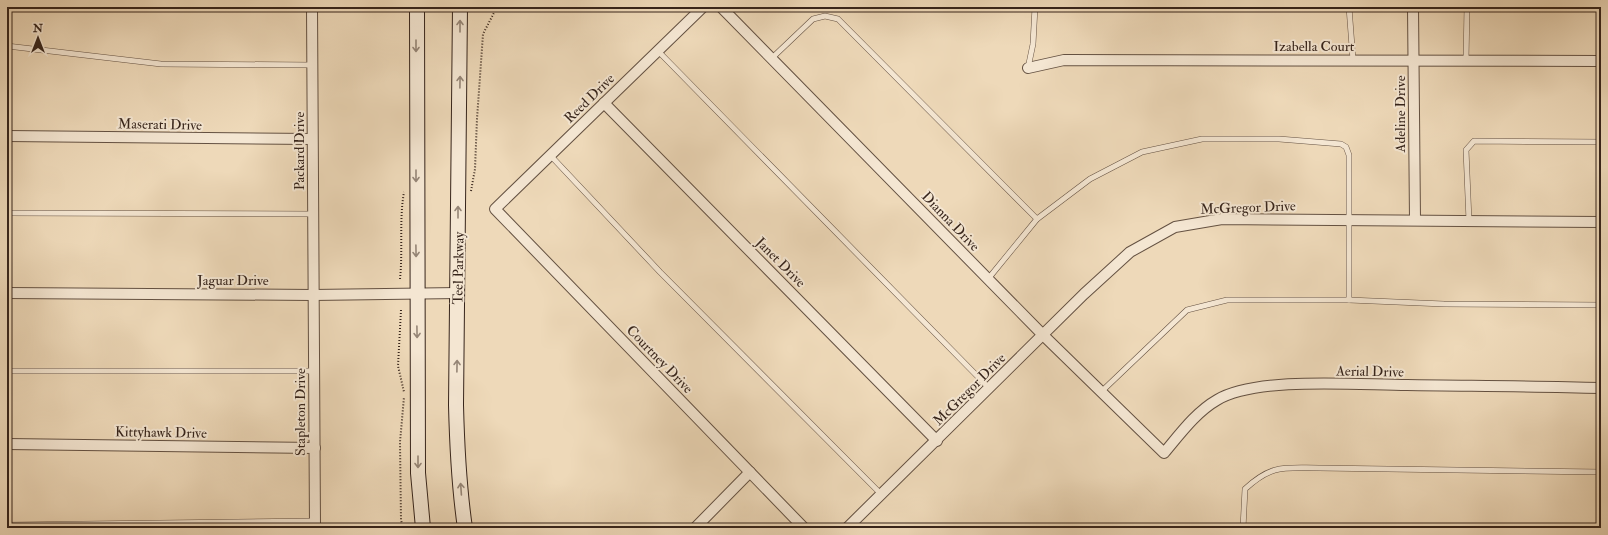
<svg xmlns="http://www.w3.org/2000/svg" width="1608" height="535" viewBox="0 0 1608 535" font-family="'IM FELL Double Pica',serif">
<style>
.lines{fill:none;stroke-linecap:round;stroke-linejoin:round}
.lane-casing{stroke:#645142;stroke-width:6}
.street-casing{stroke:#645142;stroke-width:12}
.secondary-casing{stroke:#36241b;stroke-width:16}
.path{stroke:#36241b;stroke-width:2;stroke-dasharray:1 2;stroke-linecap:butt}
.lane{stroke:#f4e6d2;stroke-width:5}
.street{stroke:#f4e6d2;stroke-width:10}
.secondary{stroke:#f4e6d2;stroke-width:14}
.oneway{stroke:#958576}
.labels{text-anchor:middle;stroke-width:4;stroke-linejoin:round;paint-order:stroke}
.street-label{font-size:14px;fill:#36241b;stroke:#f4e6d2}
</style>
<rect width="100%" height="100%" fill="#eed9b9"/>
<filter id="stains"><feTurbulence type="fractalNoise" baseFrequency=".005" numOctaves="4"/><feColorMatrix values="0 0 0 0 .2 0 0 0 0 .09 0 0 0 0 .02 0 0 0 .5 -.17"/></filter>
<radialGradient id="worn" r=".72"><stop offset=".6" stop-color="#630" stop-opacity="0"/><stop offset="1" stop-color="#630" stop-opacity=".3"/></radialGradient>
<g class="lines">
<!-- lane casing -->
<g class="lane-casing">
<g id="lane">
<polyline points="1349,7 1353,60"/>
<polyline points="7,46 161,64 312,65"/>
<polyline points="658,51 989,388"/>
<polyline points="772,58 813,19 825,16 838,19 1037,219"/>
<polyline points="1466,60 1467,7"/>
<polyline points="1028,68 1033,44 1035,7"/>
<polyline points="550,155 660,272 882,495"/>
<polyline points="7,213 313,214"/>
<polyline points="1469,221 1466,150 1474,141 1601,142"/>
<polyline points="988,279 1037,219 1090,179 1142,152 1202,139 1279,139 1341,144 1346,147 1349,155 1349,300"/>
<polyline points="7,371 314,371"/>
<polyline points="1101,392 1187,310 1227,300 1349,300 1444,304 1601,305"/>
<polyline points="7,525 315,521"/>
<path d="M 1243,528 L 1245,489 C 1272,464 1284,468 1319,468 L 1601,472"/>
</g>
</g>
<!-- street casing -->
<g class="street-casing">
<g id="street">
<polyline points="312,7 315,528"/>
<polyline points="703,7 495,209 804,528"/>
<path d="M 721,7 L 1043,335 L 1164,453 C 1180,434 1196,412 1217,400 C 1257,376 1359,385 1407,385 C 1471,386 1536,386 1601,388"/>
<polyline points="1413,7 1415,220"/>
<polyline points="1028,68 1064,60 1601,61"/>
<polyline points="604,103 937,441"/>
<polyline points="7,136 312,139"/>
<polyline points="7,293 313,295 458,293"/>
<polyline points="7,444 315,448"/>
<polyline points="695,528 750,472"/>
<polyline points="847,528 1084,294 1130,252 1175,227 1222,219 1601,222"/>
</g>
</g>
<!-- secondary casing -->
<g class="secondary-casing">
<g id="secondary">
<polyline points="417,7 418,473 423,528"/>
<path d="M 460,7 L 456,405 C 457,446 459,487 465,528"/>
</g>
</g>
<!-- path -->
<g class="path">
<polyline points="471,191 475,169 477,119 483,34 497,7"/>
<path d="M 400,279 C 403,250 399,220 404,192"/>
<polyline points="401,310 398,366 404,392"/>
<polyline points="403,528 401,520 400,442 404,397"/>
</g>
<!-- lane -->
<use href="#lane" class="lane"/>
<!-- street -->
<use href="#street" class="street"/>
<!-- secondary -->
<use href="#secondary" class="secondary"/>
</g>
<!-- one-way arrows -->
<defs><path id="oneway-shaft" d="M-6 0H5M1.5-3L5.5 0L1.5 3" fill="none" stroke-width="1.6" stroke-linecap="round" stroke-linejoin="round"/></defs>
<g class="oneway">
<use href="#oneway-shaft" transform="translate(460 26) rotate(-90)"/>
<use href="#oneway-shaft" transform="translate(416 46) rotate(90)"/>
<use href="#oneway-shaft" transform="translate(460 82) rotate(-89)"/>
<use href="#oneway-shaft" transform="translate(416 176) rotate(90)"/>
<use href="#oneway-shaft" transform="translate(458 212) rotate(-90)"/>
<use href="#oneway-shaft" transform="translate(416 251) rotate(89)"/>
<use href="#oneway-shaft" transform="translate(417 332) rotate(89)"/>
<use href="#oneway-shaft" transform="translate(457 366) rotate(-89)"/>
<use href="#oneway-shaft" transform="translate(418 462) rotate(90)"/>
<use href="#oneway-shaft" transform="translate(461 489) rotate(-94)"/>
</g>
<g class="labels">
<!-- street labels -->
<g class="street-label">
<text x="1314" y="51">Izabella Court</text>
<text transform="translate(589 98) rotate(-44)" y="5">Reed Drive</text>
<text transform="translate(1400 114) rotate(-90)" y="5">Adeline Drive</text>
<text transform="translate(160 124) rotate(1)" y="5">Maserati Drive</text>
<text transform="translate(299 151) rotate(-90)" y="5">Packard Drive</text>
<text transform="translate(1248 207) rotate(-2)" y="5">McGregor Drive</text>
<text transform="translate(951 221) rotate(46)" y="5">Dianna Drive</text>
<text transform="translate(781 262) rotate(45)" y="5">Janet Drive</text>
<text transform="translate(458 268) rotate(-89)" y="5">Teel Parkway</text>
<text x="233" y="285">Jaguar Drive</text>
<text transform="translate(660 359) rotate(46)" y="5">Courtney Drive</text>
<text transform="translate(1370 371) rotate(1)" y="5">Aerial Drive</text>
<text transform="translate(969 389) rotate(-45)" y="5">McGregor Drive</text>
<text transform="translate(300 412) rotate(-90)" y="5">Stapleton Drive</text>
<text transform="translate(161 432) rotate(1)" y="5">Kittyhawk Drive</text>
</g>
</g>
<!-- margin -->
<rect width="1608" height="535" fill="none" stroke="#eed9b9" stroke-width="24"/>
<rect x="8" y="8" width="1592" height="519" fill="none" stroke="#36241b" stroke-width="2"/>
<rect x="12" y="12" width="1584" height="511" fill="none" stroke="#36241b"/>
<!-- north arrow -->
<g transform="translate(38 38)" stroke="#f4e6d2" stroke-width="3" paint-order="stroke">
<path d="M0-3L7 15L0 10L-7 15Z" fill="#36241b"/>
<text y="-6" font-size="11" font-weight="bold" text-anchor="middle" fill="#36241b">N</text>
</g>
<rect width="100%" height="100%" filter="url(#stains)"/>
<rect width="100%" height="100%" fill="url(#worn)"/>
</svg>
